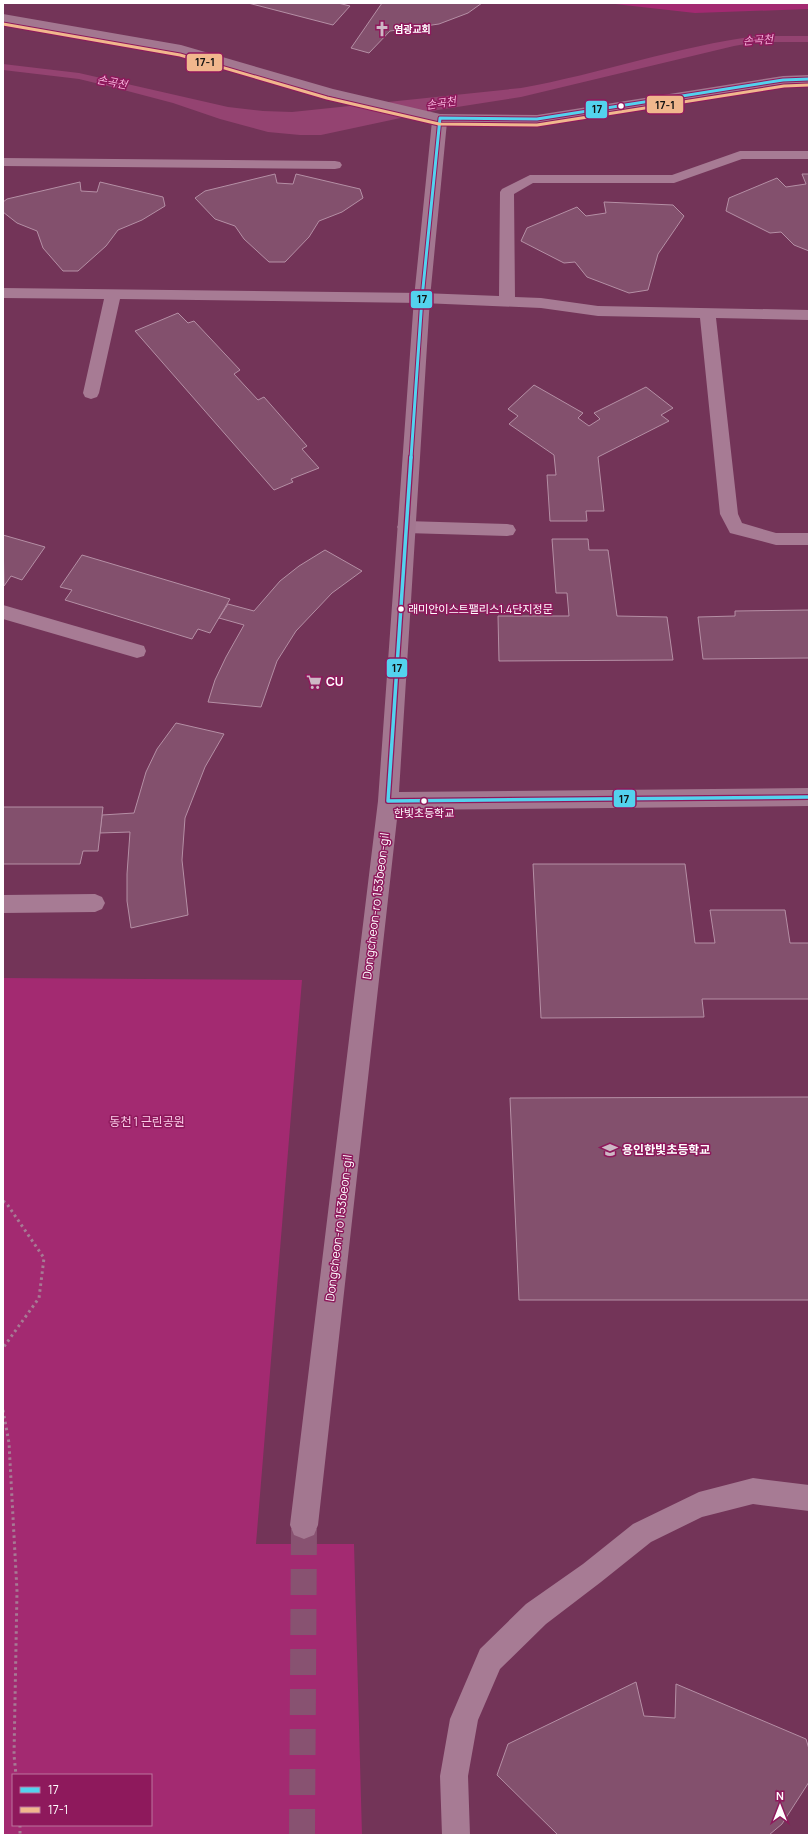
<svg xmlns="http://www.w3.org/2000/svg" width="812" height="1838" viewBox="0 0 812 1838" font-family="Manrope,'Noto Sans KR',sans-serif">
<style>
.green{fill:#a32a71;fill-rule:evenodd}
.water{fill:#944371}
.building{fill:#83506d;stroke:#b58fa5}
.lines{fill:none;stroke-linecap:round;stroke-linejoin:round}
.secondary-tunnel{stroke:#885271;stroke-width:26;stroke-dasharray:26 14;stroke-linecap:butt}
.path{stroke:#a77b94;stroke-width:3;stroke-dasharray:2.5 3.5;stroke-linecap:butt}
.lane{fill:#a77b94;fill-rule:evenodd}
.secondary{fill:#a37790;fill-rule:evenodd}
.bus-1-far1-casing{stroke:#8e195c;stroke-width:5}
.bus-1-casing{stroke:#8e195c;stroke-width:6}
.bus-2-casing{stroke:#8e195c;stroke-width:5}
.bus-1-far1{stroke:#53d2ee;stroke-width:3}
.bus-1{stroke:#53d2ee;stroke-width:3.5}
.bus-2{stroke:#f1b78d;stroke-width:3}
.bus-dot{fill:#fff;stroke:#8e195c;stroke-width:1.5}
.labels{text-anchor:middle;stroke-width:3;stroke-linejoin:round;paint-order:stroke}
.far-poi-label{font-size:10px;font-weight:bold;fill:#fff;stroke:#8e195c;text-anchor:start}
.far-water-label{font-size:11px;font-style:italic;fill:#f6b1da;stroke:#8e195c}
.bus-label{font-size:11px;fill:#fff;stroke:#8e195c;text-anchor:start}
.poi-label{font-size:12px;font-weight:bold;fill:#fff;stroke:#8e195c;text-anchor:start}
.street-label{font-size:12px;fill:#fff;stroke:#8e195c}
.park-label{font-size:12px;fill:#facbe7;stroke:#8e195c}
.line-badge{stroke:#8e195c;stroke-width:1.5}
.pale-badge-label{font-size:11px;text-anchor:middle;font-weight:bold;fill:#111}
</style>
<rect width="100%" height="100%" fill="#733458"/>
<!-- green -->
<g class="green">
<polygon points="606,3 809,3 809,9 695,13"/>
<path d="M 3,978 L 302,980 L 256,1544 L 354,1544 L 362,1835 L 3,1835 ZM 13,1775 L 151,1775 L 151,1825 L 13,1825 Z"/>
</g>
<!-- water -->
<path class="water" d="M 758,36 L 809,36 L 809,42 L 757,42 L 734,46 L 521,97 L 438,110 L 321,135 L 300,135 L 268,132 L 220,119 L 173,103 L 116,88 L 79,79 L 3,70 L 3,64 L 79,73 L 228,107 L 263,111 L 292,112 L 521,88 C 600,74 677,46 758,36 Z"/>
<!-- building -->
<g class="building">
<polygon points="248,3 338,3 350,6 333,25"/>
<polygon points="382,3 482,3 468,13 439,24 390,31 369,53 351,48"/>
<polygon points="275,174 277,183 293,184 296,174 360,189 363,198 342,212 319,221 309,237 285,262 269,262 244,239 235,226 215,219 195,198 205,191"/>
<polygon points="802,174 809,174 809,251 794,245 781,232 770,233 726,211 729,198 777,178 786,187 806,184"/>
<polygon points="80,182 81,191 97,192 100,182 163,197 165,206 142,220 118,230 106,246 78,271 63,271 43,248 37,231 17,223 3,212 3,202 7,199"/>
<polygon points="604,202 673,205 684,216 658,254 648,290 629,293 587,277 575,262 564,263 521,241 527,228 577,207 586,216 606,213"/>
<polygon points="178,313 188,323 194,321 240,370 234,374 258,400 264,397 307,446 302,449 319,468 291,479 293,482 274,490 135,331"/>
<polygon points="534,385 583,413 578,418 589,426 600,419 594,413 646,387 673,408 661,415 669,421 598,457 604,511 586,511 587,521 550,521 547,475 556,475 554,455 509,424 518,416 508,409"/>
<polygon points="3,535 45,547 22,580 11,576 4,586"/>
<polygon points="552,539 588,539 589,550 608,550 617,616 667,617 673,660 499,661 498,616 569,616 567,593 556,593"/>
<polygon points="325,550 362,571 332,593 296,631 277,661 261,707 208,702 215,680 226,657 244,625 219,618 228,604 254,611 280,581 299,566"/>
<polygon points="82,555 230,599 210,633 198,629 192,639 65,600 72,590 60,587"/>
<polygon points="809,610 809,658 703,659 698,617 735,616 735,611"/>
<polygon points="176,723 224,734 205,767 185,818 182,860 188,915 131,928 127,901 127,874 130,832 100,833 102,815 134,813 146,772 157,749"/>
<polygon points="3,807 103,807 98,851 83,851 80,864 3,864"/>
<polygon points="533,864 685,864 695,943 715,943 710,910 785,910 790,943 809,943 809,999 702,999 704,1017 541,1018"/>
<polygon points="809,1097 809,1300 519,1300 510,1098"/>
<polygon points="636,1682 644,1716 675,1718 676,1684 806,1739 809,1749 809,1782 782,1824 769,1835 558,1835 497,1775 508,1744"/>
</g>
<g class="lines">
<!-- secondary-tunnel -->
<polyline class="secondary-tunnel" points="302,1835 304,1525"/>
<!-- path -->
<g class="path">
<polyline points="3,1201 7,1204 44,1258 39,1298 3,1348"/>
<polyline points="3,1410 9,1443 17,1591 14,1755 16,1775"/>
<polyline points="20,1825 20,1835"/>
</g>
<!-- lane -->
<g class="lane">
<polygon points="740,151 809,151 809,159 742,159 674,183 533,183 514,194 515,297 541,298 598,306 809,310 809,320 716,318 738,514 742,523 776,533 809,533 809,545 776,545 730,533 720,514 700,318 598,316 541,308 422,303 120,299 99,393 97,397 91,399 85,397 83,393 104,299 3,298 3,288 422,293 499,296 500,192 502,189 530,175 672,175"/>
<polygon points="3,158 335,161 340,162 342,165 340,168 335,169 3,166"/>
<polygon points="406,521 507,524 513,525 516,530 513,535 507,536 406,533 400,532 397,527 400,522"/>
<polygon points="3,605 144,646 146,651 144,656 137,658 3,619"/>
<polygon points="95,894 102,897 105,903 102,909 95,912 3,913 3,895"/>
<polygon points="753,1478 809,1485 809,1511 753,1504 702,1517 651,1542 601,1582 546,1624 500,1669 478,1720 468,1776 470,1835 442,1835 440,1776 450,1719 480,1649 526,1604 583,1564 633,1524 699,1492"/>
</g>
<!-- secondary -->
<polygon class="secondary" points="3,14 181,45 333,89 440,114 537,115 783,76 809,75 809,83 783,84 537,123 447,122 430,298 399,792 809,788 809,806 398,810 318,1525 314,1535 304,1539 294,1535 290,1525 378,801 414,298 432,121 324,95 179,53 3,22"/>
<!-- bus-1-far1 casing -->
<g class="bus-1-far1-casing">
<polyline id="bus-1-far1" points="411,458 422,298 440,118 537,119 783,80 809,79"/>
</g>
<!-- bus-1 casing -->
<g class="bus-1-casing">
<polyline id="bus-1" points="411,457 388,801 809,797"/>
</g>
<!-- bus-2 casing -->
<g class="bus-2-casing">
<polyline id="bus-2" points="3,24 180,55 327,98 439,124 537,125 784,86 809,85"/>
</g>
<!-- bus-1-far1 -->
<use href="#bus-1-far1" class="bus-1-far1"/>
<!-- bus-1 -->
<use href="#bus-1" class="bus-1"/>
<!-- bus-2 -->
<use href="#bus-2" class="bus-2"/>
</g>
<!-- icons -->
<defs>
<g id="church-bare" transform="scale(1.2)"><path d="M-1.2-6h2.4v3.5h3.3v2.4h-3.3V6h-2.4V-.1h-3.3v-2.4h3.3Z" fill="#ceb8c5" stroke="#8e195c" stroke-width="2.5" paint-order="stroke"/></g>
<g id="supermarket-bare" transform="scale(1.2)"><path d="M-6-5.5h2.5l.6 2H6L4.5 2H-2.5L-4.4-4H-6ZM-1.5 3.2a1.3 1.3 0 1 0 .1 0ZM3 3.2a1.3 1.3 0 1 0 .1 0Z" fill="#ceb8c5" stroke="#8e195c" stroke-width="2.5" paint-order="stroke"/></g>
<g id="school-bare" transform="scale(1.2)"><path d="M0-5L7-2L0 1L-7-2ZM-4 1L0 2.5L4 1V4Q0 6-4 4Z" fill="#ceb8c5" stroke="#8e195c" stroke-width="2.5" paint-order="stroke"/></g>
</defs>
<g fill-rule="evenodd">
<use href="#church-bare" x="382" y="29"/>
<use href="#supermarket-bare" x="314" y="682"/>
<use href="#school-bare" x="610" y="1150"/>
</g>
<!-- markers -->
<g class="bus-dot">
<circle cx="621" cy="106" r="3.5"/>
<circle cx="401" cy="609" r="3.5"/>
<circle cx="424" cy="801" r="3.5"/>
</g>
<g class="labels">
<!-- far-poi labels -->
<g class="far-poi-label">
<text x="394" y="33">염광교회</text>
</g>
<!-- far-water labels -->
<g class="far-water-label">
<text transform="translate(758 40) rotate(-4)" y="4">손곡천</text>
<text transform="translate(112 82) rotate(11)" y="4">손곡천</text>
<text transform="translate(441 103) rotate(-9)" y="4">손곡천</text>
</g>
<!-- bus labels -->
<g class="bus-label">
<text x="408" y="613">래미안이스트팰리스1.4단지정문</text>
<text x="424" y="817" text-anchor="middle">한빛초등학교</text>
</g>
<!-- poi labels -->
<g class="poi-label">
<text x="326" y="686">CU</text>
<text x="622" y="1154">용인한빛초등학교</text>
</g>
<!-- street labels -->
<g class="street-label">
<text transform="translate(376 906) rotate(-83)" y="4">Dongcheon-ro 153beon-gil</text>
<text transform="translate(339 1228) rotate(-83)" y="4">Dongcheon-ro 153beon-gil</text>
</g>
<!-- park labels -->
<g class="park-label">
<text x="147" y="1126">동천 1 근린공원</text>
</g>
</g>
<g class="line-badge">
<rect x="186" y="53" width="37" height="19" rx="4" fill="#f1b78d"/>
<rect x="646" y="95" width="38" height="19" rx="4" fill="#f1b78d"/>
<rect x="585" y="100" width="23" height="19" rx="4" fill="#53d2ee"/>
<rect x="410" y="290" width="23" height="19" rx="4" fill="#53d2ee"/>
<rect x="386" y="658" width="22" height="20" rx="4" fill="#53d2ee"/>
<rect x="613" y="789" width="23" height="19" rx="4" fill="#53d2ee"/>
</g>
<g class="pale-badge-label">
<text x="205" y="66">17-1</text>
<text x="665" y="109">17-1</text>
<text x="597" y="113">17</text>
<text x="422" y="303">17</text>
<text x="397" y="672">17</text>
<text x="624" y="803">17</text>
</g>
<!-- border -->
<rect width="812" height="1838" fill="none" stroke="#ffffff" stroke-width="8"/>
<!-- legend -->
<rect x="12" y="1774" width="140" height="52" fill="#8e195c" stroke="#bb759d"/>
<rect x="20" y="1787" width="20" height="6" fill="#53d2ee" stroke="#bb759d"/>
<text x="48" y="1794" font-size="12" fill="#ffffff">17</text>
<rect x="20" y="1807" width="20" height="6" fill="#f1b78d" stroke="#bb759d"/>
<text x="48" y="1814" font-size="12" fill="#ffffff">17-1</text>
<!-- north arrow -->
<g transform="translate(780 1806)" stroke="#8e195c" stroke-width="3" paint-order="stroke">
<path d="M0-3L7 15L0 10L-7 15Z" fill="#ffffff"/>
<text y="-6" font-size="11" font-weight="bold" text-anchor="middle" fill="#ffffff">N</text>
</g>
</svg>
